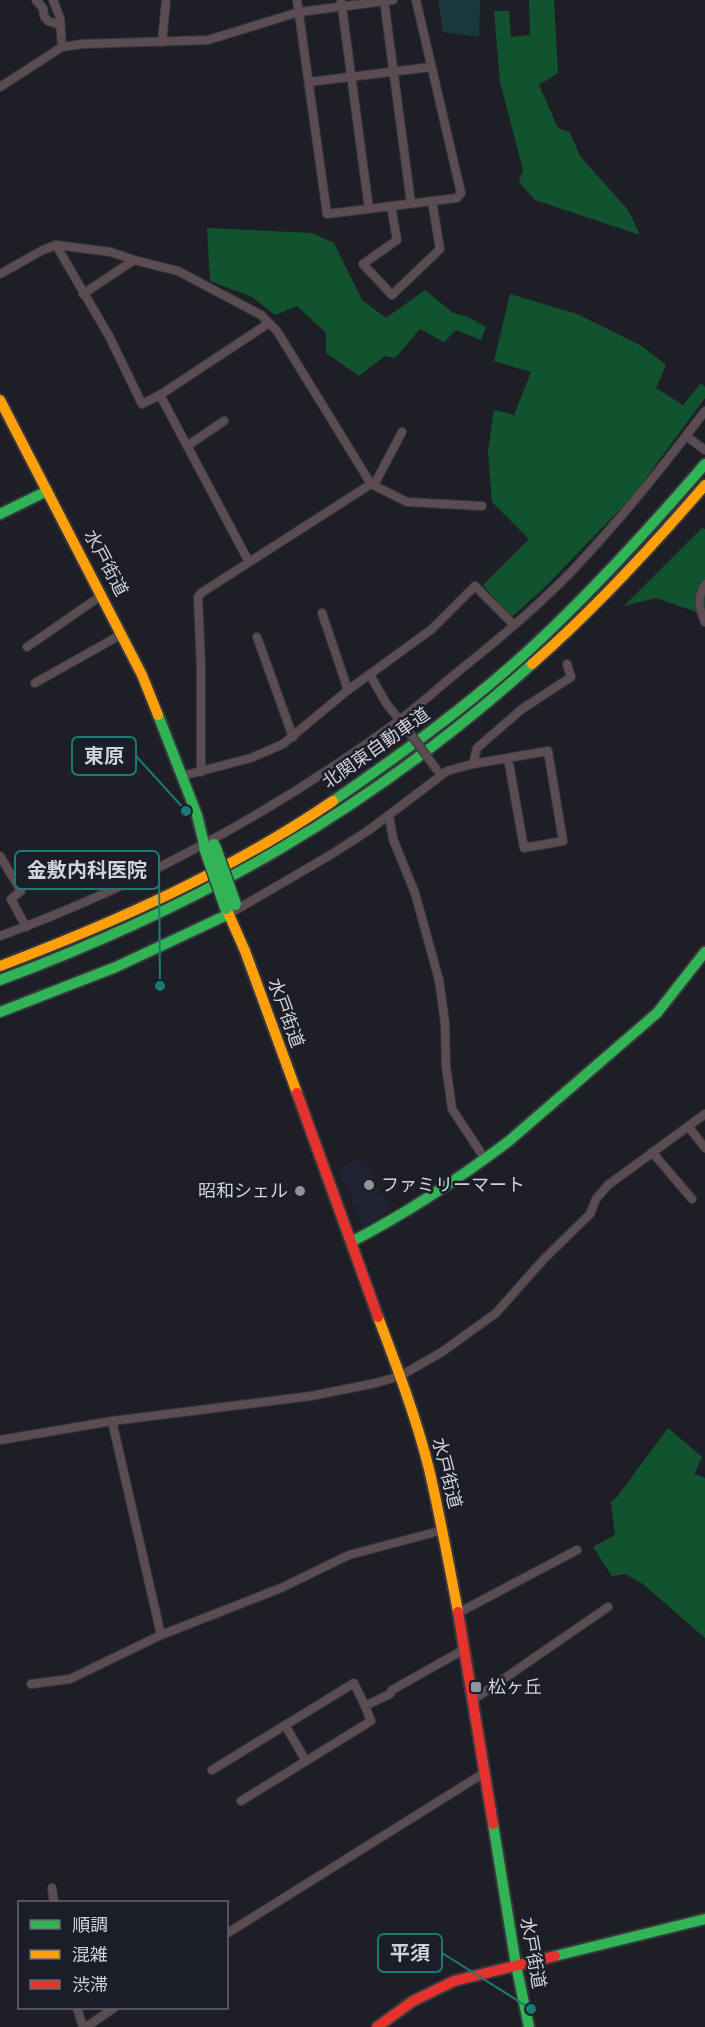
<svg xmlns="http://www.w3.org/2000/svg" width="705" height="2027" viewBox="0 0 705 2027" font-family="'Roboto Condensed','Noto Sans JP',sans-serif">
<style>
.built{fill:#202232}
.forest{fill:#12532f}
.water{fill:#19383c}
.lines{fill:none;stroke-linecap:round;stroke-linejoin:round}
.street-casing{stroke:#38393e;stroke-width:10}
.fast-casing{stroke:#38393e;stroke-width:14}
.slow-casing{stroke:#38393e;stroke-width:14}
.jam-casing{stroke:#38393e;stroke-width:14}
.street{stroke:#5a4c50;stroke-width:8}
.fast{stroke:#30b455;stroke-width:10}
.slow{stroke:#ff9f0a;stroke-width:10}
.jam{stroke:#e5322d;stroke-width:10}
.street-bridge-casing{stroke:#38393e;stroke-width:10;stroke-linecap:butt}
.fast-bridge-casing{stroke:#38393e;stroke-width:15;stroke-linecap:butt}
.street-bridge{stroke:#5a4c50;stroke-width:8}
.fast-bridge{stroke:#30b455;stroke-width:12}
.poi-dot{fill:#92949c;stroke:#1b1d29;stroke-width:2}
.labels{text-anchor:middle;stroke-width:5;stroke-linejoin:round;paint-order:stroke}
.street-label{font-size:18px;fill:#d1d3db;stroke:#1b1d29}
.poi-label{font-size:18px;fill:#d1d3db;stroke:#1b1d29;text-anchor:start}
.leader{fill:none;stroke:#197b73;stroke-width:2}
.callout-dot{fill:#197b73;stroke:#1b1d29;stroke-width:2}
.callout{fill:#1b1d29;stroke:#197b73;stroke-width:2}
.callout-label{font-size:20px;text-anchor:middle;font-weight:bold;fill:#d1d3db}
</style>
<rect width="100%" height="100%" fill="#1e1f26"/>
<!-- built -->
<polygon class="built" points="362,1156 391,1211 363,1227 339,1168"/>
<!-- forest -->
<g class="forest">
<polygon points="529,0 554,0 558,73 539,85 558,128 570,132 580,156 628,210 640,235 535,200 519,182 523,170 500,82 494,11 509,11 511,37 530,35"/>
<polygon points="207,228 312,233 334,243 362,300 386,318 425,290 453,313 466,316 486,327 481,340 456,330 444,342 420,329 395,358 385,356 359,376 326,353 326,333 297,306 275,315 252,297 210,281"/>
<polygon points="510,294 577,314 642,346 666,365 656,388 683,405 701,383 705,387 705,398 632,497 545,587 511,618 483,585 529,539 492,502 488,451 494,410 514,415 531,372 494,361"/>
<polygon points="702,528 705,529 705,615 656,598 624,606"/>
<polygon points="668,1428 702,1457 694,1474 705,1478 705,1638 643,1584 625,1574 612,1576 593,1547 615,1535 611,1502 617,1497"/>
</g>
<!-- water -->
<polygon class="water" points="438,0 480,0 479,37 443,32"/>
<g class="lines">
<!-- street casing -->
<g class="street-casing">
<g id="street">
<polyline points="36,0 43,8 44,16 48,21 60,25"/>
<polyline points="53,0 60,18 62,47"/>
<polyline points="297,0 327,214 457,198 461,193 416,0"/>
<polyline points="341,0 369,209"/>
<polyline points="384,0 411,203"/>
<polyline points="162,42 166,1"/>
<polyline points="309,82 431,67"/>
<polyline points="0,87 62,47 82,44 208,40 299,12 393,0"/>
<polyline points="391,206 397,240 363,264 392,295 440,249 432,201"/>
<polyline points="56,245 109,336 142,404 160,395 269,323"/>
<polyline points="0,274 43,250 56,245 111,252 134,260 178,271 261,315 277,331 371,484 407,502 482,506"/>
<polyline points="83,294 134,260"/>
<polyline points="160,395 249,562"/>
<polyline points="686,436 705,450"/>
<polyline points="187,446 224,421"/>
<polyline points="374,485 402,432"/>
<path d="M 705,584 C 697,600 698,605 705,622"/>
<polyline points="322,613 348,690"/>
<polyline points="257,637 293,737"/>
<polyline points="27,647 102,595"/>
<polyline points="370,675 386,703 402,723"/>
<polyline points="35,683 122,634"/>
<polyline points="473,764 477,748 522,709 571,677 567,664"/>
<polyline points="201,772 201,667 198,597 201,593 371,484"/>
<polyline points="182,776 251,758 283,744 348,690 432,629 475,586 514,625"/>
<polyline points="389,815 393,839 415,893 439,980 445,1023 446,1066 452,1109 485,1159"/>
<polyline points="0,856 21,891 11,899 26,927"/>
<polyline points="229,914 332,854 369,830 447,771 473,764 548,751 563,841 524,848 508,758"/>
<path d="M 0,936 C 140,885 277,810 397,722 C 419,706 439,687 460,670 C 499,639 537,607 572,571 C 620,520 663,467 705,411"/>
<polyline points="688,1126 705,1148"/>
<polyline points="652,1152 692,1199"/>
<polyline points="112,1421 161,1635"/>
<polyline points="0,1440 112,1421 311,1396 376,1383 400,1376 442,1352 496,1313 543,1260 590,1214 596,1199 608,1185 705,1114"/>
<polyline points="458,1613 577,1550"/>
<polyline points="31,1684 70,1679 161,1635 281,1588 349,1555 443,1530"/>
<polyline points="473,1700 608,1607"/>
<polyline points="285,1725 306,1761"/>
<polyline points="212,1770 354,1683 365,1706"/>
<polyline points="241,1801 371,1721 365,1706 390,1694 392,1690 465,1649"/>
<polyline points="52,1888 54,1902"/>
<polyline points="226,1934 484,1773"/>
<polyline points="77,2008 83,2027"/>
<polyline points="86,2027 114,2008"/>
</g>
</g>
<!-- fast casing -->
<g class="fast-casing">
<g id="fast">
<polyline points="0,514 47,491"/>
<polyline points="158,715 197,815 205,848"/>
<path d="M 333,801 C 401,754 468,706 529,650 C 592,592 649,529 705,464"/>
<path d="M 0,980 C 202,905 371,808 532,664"/>
<polyline points="0,1012 116,967 229,914"/>
<path d="M 351,1242 C 405,1214 460,1178 509,1141 L 657,1013 L 705,952"/>
<polyline points="493,1824 516,1965 529,2027"/>
<polyline points="555,1956 705,1919"/>
</g>
</g>
<!-- slow casing -->
<g class="slow-casing">
<g id="slow">
<polyline points="0,400 142,675 158,715"/>
<path d="M 532,664 C 595,609 651,548 705,485"/>
<polyline points="226,908 245,951 297,1093"/>
<path d="M 0,966 C 116,922 230,871 333,801"/>
<path d="M 378,1317 C 397,1367 416,1417 429,1469 C 440,1516 449,1564 458,1612"/>
</g>
</g>
<!-- jam casing -->
<g class="jam-casing">
<g id="jam">
<polyline points="297,1093 378,1317"/>
<polyline points="458,1612 493,1824"/>
<polyline points="377,2027 413,2001 454,1981 555,1956"/>
</g>
</g>
<!-- street -->
<use href="#street" class="street"/>
<!-- fast -->
<use href="#fast" class="fast"/>
<!-- slow -->
<use href="#slow" class="slow"/>
<!-- jam -->
<use href="#jam" class="jam"/>
<!-- street-bridge casing -->
<g class="street-bridge-casing">
<polyline id="street-bridge" points="403,724 437,770"/>
</g>
<!-- fast-bridge casing -->
<g class="fast-bridge-casing">
<g id="fast-bridge">
<polyline points="214,845 235,904"/>
<polyline points="205,848 226,908"/>
</g>
</g>
<!-- street-bridge -->
<use href="#street-bridge" class="street-bridge"/>
<!-- fast-bridge -->
<use href="#fast-bridge" class="fast-bridge"/>
</g>
<!-- markers -->
<g class="poi-dot">
<circle cx="369" cy="1185" r="6"/>
<circle cx="300" cy="1191" r="6"/>
<rect x="470" y="1681" width="12" height="12" rx="3"/>
</g>
<g class="labels">
<!-- street labels -->
<g class="street-label">
<text transform="translate(106 563) rotate(62)" y="6">水戸街道</text>
<text transform="translate(376 748) rotate(-35)" y="6">北関東自動車道</text>
<text transform="translate(286 1013) rotate(70)" y="6">水戸街道</text>
<text transform="translate(447 1473) rotate(76)" y="6">水戸街道</text>
<text transform="translate(533 1953) rotate(80)" y="6">水戸街道</text>
</g>
<!-- poi labels -->
<g class="poi-label">
<text x="381" y="1191">ファミリーマート</text>
<text x="288" y="1197" text-anchor="end">昭和シェル</text>
<text x="488" y="1693">松ヶ丘</text>
</g>
</g>
<!-- callouts -->
<path class="leader" d="M186 811L136 756M160 986L159 870M531 2009L442 1953"/>
<g class="callout-dot">
<circle cx="186" cy="811" r="6"/>
<circle cx="160" cy="986" r="6"/>
<circle cx="531" cy="2009" r="6"/>
</g>
<g class="callout">
<rect x="72" y="737" width="64" height="38" rx="6"/>
<rect x="15" y="851" width="144" height="38" rx="6"/>
<rect x="378" y="1934" width="64" height="38" rx="6"/>
</g>
<g class="callout-label">
<text x="104" y="763">東原</text>
<text x="87" y="877">金敷内科医院</text>
<text x="410" y="1960">平須</text>
</g>
<!-- legend -->
<rect x="18" y="1901" width="210" height="108" fill="#1b1d29" stroke="#646670" stroke-width="1.5"/>
<rect x="30" y="1920" width="30" height="9" fill="#30b455" stroke="#646670" stroke-width="1.5"/>
<text x="72" y="1931" font-size="18" fill="#d1d3db">順調</text>
<rect x="30" y="1950" width="30" height="9" fill="#ff9f0a" stroke="#646670" stroke-width="1.5"/>
<text x="72" y="1961" font-size="18" fill="#d1d3db">混雑</text>
<rect x="30" y="1980" width="30" height="9" fill="#e5322d" stroke="#646670" stroke-width="1.5"/>
<text x="72" y="1991" font-size="18" fill="#d1d3db">渋滞</text>
</svg>
